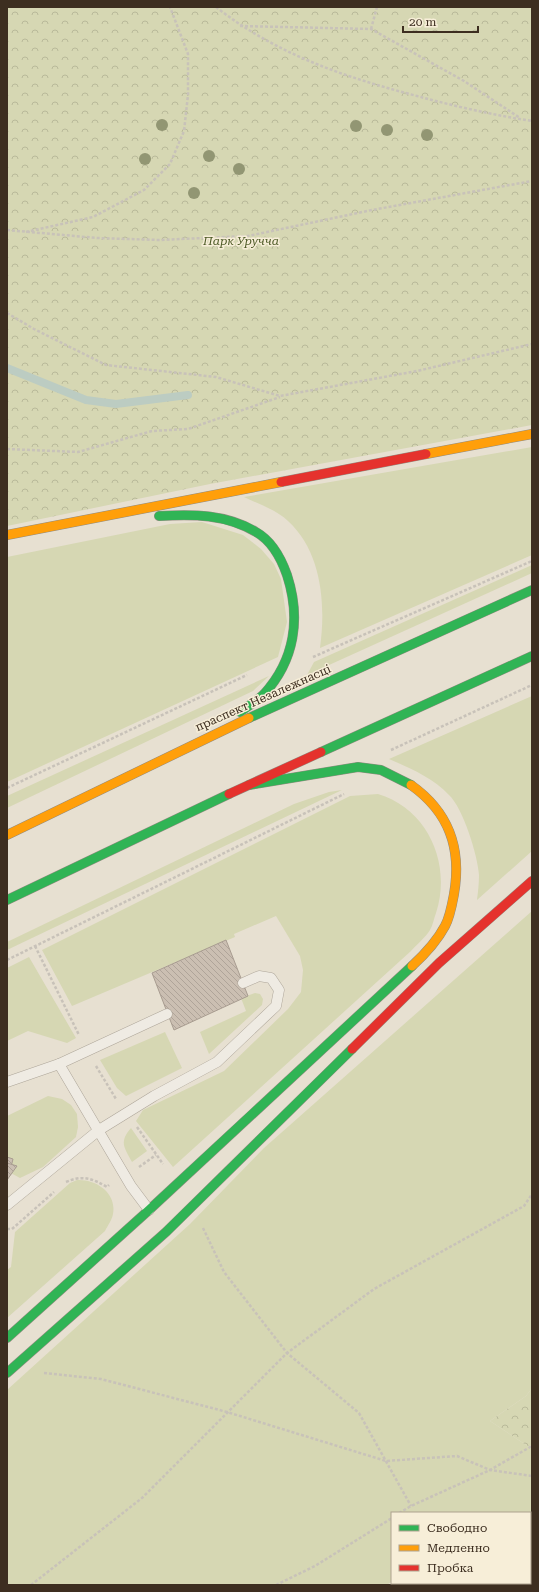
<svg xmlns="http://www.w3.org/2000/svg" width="539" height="1592" viewBox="0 0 539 1592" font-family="'Roboto Serif',serif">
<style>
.green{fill:#d6d7b3}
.forest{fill:url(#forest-crowns)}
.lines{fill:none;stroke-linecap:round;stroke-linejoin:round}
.stream{stroke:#bcccc2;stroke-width:8}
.building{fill:url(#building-back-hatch);stroke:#a89c90}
.lane-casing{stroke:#ada599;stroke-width:11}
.fast-casing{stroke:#928b80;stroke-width:10}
.slow-casing{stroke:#928b80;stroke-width:10}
.jam-casing{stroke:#928b80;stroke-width:10}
.path{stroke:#c8c2b9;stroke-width:2.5;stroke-dasharray:3 2;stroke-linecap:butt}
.lane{stroke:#efebe3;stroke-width:10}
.fast{stroke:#30b455;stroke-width:9}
.slow{stroke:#ff9f0a;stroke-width:9}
.jam{stroke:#e5322d;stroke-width:9}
.tree{fill:#929673}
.labels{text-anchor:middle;stroke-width:3;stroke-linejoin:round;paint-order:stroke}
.park-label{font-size:12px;font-style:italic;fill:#4d5a26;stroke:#f7eed8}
.street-label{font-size:12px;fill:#3d2e20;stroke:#f7eed8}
</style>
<defs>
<pattern id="forest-crowns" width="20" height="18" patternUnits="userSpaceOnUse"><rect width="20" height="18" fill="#d6d7b3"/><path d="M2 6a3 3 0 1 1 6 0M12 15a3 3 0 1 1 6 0" fill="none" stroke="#b9b99a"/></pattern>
<pattern id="building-back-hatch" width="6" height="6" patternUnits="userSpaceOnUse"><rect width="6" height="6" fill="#cbbfb2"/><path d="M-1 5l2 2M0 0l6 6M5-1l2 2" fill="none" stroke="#afa499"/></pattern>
</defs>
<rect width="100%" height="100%" fill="#e7e0d1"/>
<!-- green -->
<g class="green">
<path d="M 532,447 L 532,555 L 320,648 C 326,605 322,552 288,521 C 277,510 258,504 244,497 Z"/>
<polygon points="202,522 243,535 261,549 274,564 281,579 287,622 278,657 7,782 7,557 170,524"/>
<polygon points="532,565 532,573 307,675 314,662"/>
<polygon points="269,676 253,691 7,808 7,796"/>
<path d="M 532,696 L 532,851 L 477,900 C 478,892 479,883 479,875 C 478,856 463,808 449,795 C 433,778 410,768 389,759 Z"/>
<polygon points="342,790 7,950 7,942 294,804 329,792"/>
<path d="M 378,794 C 428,809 452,864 436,913 C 434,918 433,925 430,930 C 425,938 417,944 411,951 L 173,1167 L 136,1121 L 143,1110 L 224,1071 L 288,1009 L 301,992 L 303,970 L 300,956 L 276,916 L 234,934 L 235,937 L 72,1006 L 42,950 L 350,796 Z"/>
<polygon points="532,911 532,1388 526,1396 490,1421 529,1447 532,1444 532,1585 521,1585 520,1583 530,1583 530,1513 392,1513 392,1583 511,1583 507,1585 392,1585 391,1582 387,1585 7,1585 7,1390 190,1224 264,1148"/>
<polygon points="29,957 76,1038 67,1043 28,1031 7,1041 7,968"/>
<polygon points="255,993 260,994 263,999 262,1005 209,1054 200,1032 246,1011 241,998"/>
<polygon points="165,1032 182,1068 126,1096 117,1088 100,1060"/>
<polygon points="48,1096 62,1099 71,1105 77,1114 78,1127 76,1137 43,1167 20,1178 7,1171 7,1116"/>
<path d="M 131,1128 L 147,1151 L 132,1162 C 124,1147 119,1142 131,1128 Z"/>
<path d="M 77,1180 C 95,1179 117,1192 113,1214 C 112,1220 108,1225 105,1231 L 7,1318 L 7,1270 L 11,1267 L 15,1232 L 70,1183 Z"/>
</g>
<!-- forest -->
<g class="forest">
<polygon points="7,7 532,7 532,425 210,484 7,526"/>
<polygon points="532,1388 532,1444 529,1447 490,1421 526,1396"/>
</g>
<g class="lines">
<!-- stream -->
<polyline class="stream" points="7,368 86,400 116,404 188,395"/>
</g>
<!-- building -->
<g class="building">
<polygon points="226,940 248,996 174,1030 152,973"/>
<polygon points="7,1157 13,1159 11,1167 7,1165"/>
<polygon points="7,1163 17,1166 7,1180"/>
</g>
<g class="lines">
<!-- lane casing -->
<g class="lane-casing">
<g id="lane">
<polyline points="59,1064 131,1186 149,1210"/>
<polyline points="7,1082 59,1064 167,1014"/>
<polyline points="7,1205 99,1130 154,1096 217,1062 276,1006 279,990 271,978 259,976 243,983"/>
</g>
</g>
<!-- fast casing -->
<g class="fast-casing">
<g id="fast">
<path d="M 159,516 C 193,514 226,514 256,532 C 272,541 281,558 287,575 C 301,618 295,660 264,694 C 257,701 248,706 240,712"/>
<polyline points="249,718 532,590"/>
<polyline points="321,752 532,656"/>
<polyline points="249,785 358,767 381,770 411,785"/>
<polyline points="7,900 229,794"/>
<polyline points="7,1338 149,1210 412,966"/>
<polyline points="7,1373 166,1232 352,1049"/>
</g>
</g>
<!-- slow casing -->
<g class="slow-casing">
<g id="slow">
<polyline points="426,454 532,434"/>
<polyline points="7,535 281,482"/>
<path d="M 411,785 C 449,812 462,848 454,894 C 452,905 450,917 445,926 C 437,941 424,955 412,966"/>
<polyline points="7,835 249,718"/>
</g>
</g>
<!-- jam casing -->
<g class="jam-casing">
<g id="jam">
<polyline points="281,482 426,454"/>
<polyline points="229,794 321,752"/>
<polyline points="352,1049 439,963 532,881"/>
</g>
</g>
<!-- path -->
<g class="path">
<path d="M 216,7 C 276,54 344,77 417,96 C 454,106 493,115 532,121"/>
<polyline points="240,26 371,29 464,81 520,118"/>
<polyline points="371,29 377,7"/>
<polyline points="7,230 97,238 159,240 248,236 372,210 532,181"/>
<polyline points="26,232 93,217 144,190 170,164 184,131 188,95 188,54 170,7"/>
<polyline points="7,313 34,329 106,365 216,377 280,396 417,371 532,344"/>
<polyline points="7,449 78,452 152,431 188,429 280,397"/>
<polyline points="313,657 532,561"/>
<polyline points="391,750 532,685"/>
<polyline points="7,788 247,675"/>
<polyline points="35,946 79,1035"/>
<polyline points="7,960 344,794"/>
<polyline points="96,1066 116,1099"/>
<polyline points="137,1127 163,1164"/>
<polyline points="139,1167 156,1155"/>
<path d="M 66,1182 C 82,1175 92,1178 107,1187 L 109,1185"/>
<polyline points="203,1228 224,1272 287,1353 359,1413 411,1506"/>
<polyline points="7,1229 12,1229 54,1192"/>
<polyline points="44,1373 101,1379 227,1412 386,1461 457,1456 490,1470 532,1476"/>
<polyline points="399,1513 411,1506 490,1470 532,1446"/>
<polyline points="31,1585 142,1498 287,1353 374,1289 524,1206 532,1194"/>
<polyline points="276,1585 315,1566 392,1518"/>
</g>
<!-- lane -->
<use href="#lane" class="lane"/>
<!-- fast -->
<use href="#fast" class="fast"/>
<!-- slow -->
<use href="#slow" class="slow"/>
<!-- jam -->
<use href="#jam" class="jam"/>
</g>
<!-- trees -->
<g class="tree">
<circle cx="162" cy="125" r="6"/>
<circle cx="356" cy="126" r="6"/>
<circle cx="387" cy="130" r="6"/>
<circle cx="427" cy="135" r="6"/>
<circle cx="209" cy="156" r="6"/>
<circle cx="145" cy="159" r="6"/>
<circle cx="239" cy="169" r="6"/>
<circle cx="194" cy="193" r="6"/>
</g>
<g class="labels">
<!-- park labels -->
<g class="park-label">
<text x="241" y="245">Парк Уручча</text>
</g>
<!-- street labels -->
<g class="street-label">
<text transform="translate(263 698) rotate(-24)" y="4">праспект Незалежнасці</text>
</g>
</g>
<!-- border -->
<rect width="539" height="1592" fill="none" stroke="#3d2e20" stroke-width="16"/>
<!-- legend -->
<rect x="391" y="1512" width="140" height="72" fill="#f7eed8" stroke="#ada18e"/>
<rect x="399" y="1525" width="20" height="6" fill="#30b455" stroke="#ada18e"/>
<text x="427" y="1532" font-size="12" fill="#3d2e20">Свободно</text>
<rect x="399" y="1545" width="20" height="6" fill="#ff9f0a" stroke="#ada18e"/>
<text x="427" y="1552" font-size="12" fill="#3d2e20">Медленно</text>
<rect x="399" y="1565" width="20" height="6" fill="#e5322d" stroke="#ada18e"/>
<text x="427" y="1572" font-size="12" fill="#3d2e20">Пробка</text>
<!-- scale -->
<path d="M403 26v6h75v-6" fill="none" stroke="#3d2e20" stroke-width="2"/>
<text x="409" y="26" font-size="12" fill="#3d2e20" stroke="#f7eed8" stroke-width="3" paint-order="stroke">20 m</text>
</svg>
